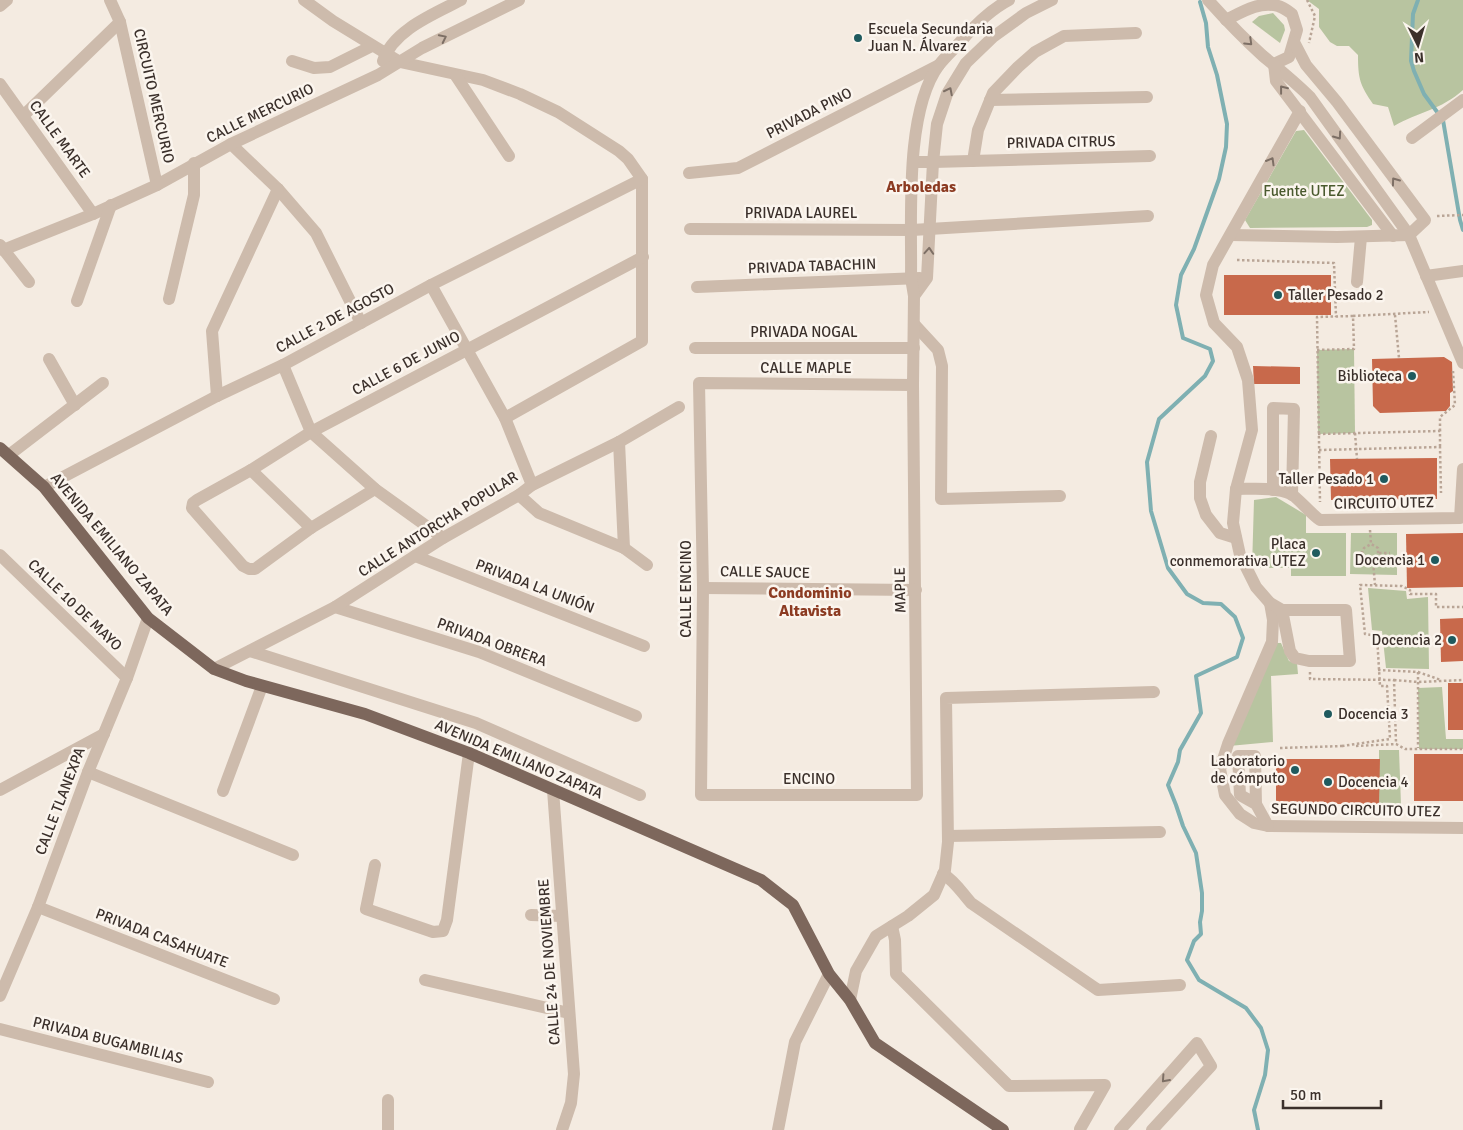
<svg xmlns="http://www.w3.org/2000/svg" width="1463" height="1130" viewBox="0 0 1463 1130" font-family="Signika,sans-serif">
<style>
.green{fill:#b8c4a0}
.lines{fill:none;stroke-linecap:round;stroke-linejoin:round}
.stream{stroke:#7fb0b2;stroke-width:4}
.building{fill:#c8694b}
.path{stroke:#b9a596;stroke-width:2.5;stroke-dasharray:2.5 2.5;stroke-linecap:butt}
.minor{stroke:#cdbbac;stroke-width:12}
.major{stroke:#7d675c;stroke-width:12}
.oneway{stroke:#7d6f65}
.poi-dot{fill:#1f5a5e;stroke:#fbf5ee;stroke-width:2}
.labels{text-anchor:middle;stroke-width:5;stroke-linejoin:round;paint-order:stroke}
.poi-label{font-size:15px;fill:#3b302b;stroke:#fbf5ee;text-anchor:end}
.street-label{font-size:15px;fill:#3b302b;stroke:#fbf5ee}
.park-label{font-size:15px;fill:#4a5a2e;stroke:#fbf5ee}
.neighbourhood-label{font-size:16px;font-weight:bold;fill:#8c3b22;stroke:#fbf5ee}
</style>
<rect width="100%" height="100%" fill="#f4ebe1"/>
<!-- green -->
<g class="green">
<path d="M 1307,0 L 1463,0 L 1463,90 C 1441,110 1418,112 1394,126 L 1388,107 L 1373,104 C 1360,85 1358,79 1358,55 L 1349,46 L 1337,46 L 1330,42 L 1319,27 L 1319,9 Z"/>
<polygon points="1273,13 1284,25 1285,30 1280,43 1252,22 1259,16"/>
<polygon points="1304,130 1372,220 1372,225 1367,227 1250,228 1245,220 1296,131"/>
<polygon points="1354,349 1355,433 1318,434 1317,350"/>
<polygon points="1276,497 1306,515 1306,533 1346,533 1346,576 1291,576 1291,568 1252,568 1254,500"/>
<polygon points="1351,533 1397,533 1397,575 1350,574"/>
<polygon points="1368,588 1406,591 1407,599 1428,597 1429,669 1386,668 1382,631 1372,630"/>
<polygon points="1274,643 1281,643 1289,661 1297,663 1298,674 1271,676 1273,742 1229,746"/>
<polygon points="1442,687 1446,739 1463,739 1463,749 1419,749 1418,688"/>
<polygon points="1379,750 1399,750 1401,805 1379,804"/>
</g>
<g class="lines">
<!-- stream -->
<g class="stream">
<polyline points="1418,0 1413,14 1411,61 1414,71 1424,94 1443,120 1460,220 1463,230"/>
<polyline points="1200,2 1206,23 1208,47 1217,75 1227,124 1226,147 1219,179 1194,249 1181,275 1176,305 1183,338 1210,349 1213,361 1205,376 1159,419 1147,462 1151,511 1168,568 1187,594 1203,603 1221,604 1235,617 1243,638 1237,657 1196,676 1201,713 1180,750 1178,762 1168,785 1176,805 1183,826 1196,853 1202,893 1202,911 1200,922 1201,934 1194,941 1187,960 1199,980 1246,1008 1261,1028 1268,1050 1265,1075 1254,1110 1258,1130"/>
</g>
</g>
<!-- building -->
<g class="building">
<rect x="1224" y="275" width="107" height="40"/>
<polygon points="1444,357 1452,362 1453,391 1450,393 1450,406 1446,411 1380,413 1373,406 1372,359"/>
<polygon points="1253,366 1300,367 1300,384 1254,384"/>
<polygon points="1437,458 1437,499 1331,500 1330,459"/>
<polygon points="1463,533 1463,587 1407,588 1406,534"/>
<polygon points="1463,618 1463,661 1441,662 1440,619"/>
<rect x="1448" y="683" width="15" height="47"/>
<rect x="1414" y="754" width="49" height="47"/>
<polygon points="1276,759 1380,759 1379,804 1276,804"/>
</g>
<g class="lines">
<!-- path -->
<g class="path">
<polyline points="1307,0 1315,16 1309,43"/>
<polyline points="1437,216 1463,215"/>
<polyline points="1237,260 1334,263 1336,317"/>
<polyline points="1395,315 1399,358"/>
<polyline points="1353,316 1429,312"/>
<polyline points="1317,350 1354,349 1353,316 1317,317 1320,502"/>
<polyline points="1440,431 1440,417 1455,405 1453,371"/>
<polyline points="1355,433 1357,459"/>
<polyline points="1318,434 1440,431 1440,447"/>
<polyline points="1319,450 1440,447 1441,493"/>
<polyline points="1370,530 1371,544"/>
<polyline points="1379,553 1390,553"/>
<polyline points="1354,554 1362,553"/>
<polyline points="1373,561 1365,560 1362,553 1364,548 1371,544 1378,548 1378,558 1373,561 1375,585"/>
<polyline points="1378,670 1418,672 1418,748"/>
<polyline points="1310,672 1310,679 1394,680 1396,743"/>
<polyline points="1418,672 1441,680"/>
<polyline points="1394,680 1418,682 1463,680"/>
<polyline points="1342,746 1390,739 1387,686 1380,686 1377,636 1365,634 1360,585 1402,586 1410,590 1410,594 1436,594 1436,607 1463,607"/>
<polyline points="1356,746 1396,744 1405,749 1463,749"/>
<polyline points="1280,748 1343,746"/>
</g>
<!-- minor -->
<g class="minor">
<polyline points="110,0 120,22 157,185"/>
<polyline points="304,0 333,21 400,62 483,80 520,94 558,112 619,151 628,159 642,179 642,341 505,418"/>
<path d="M 1208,0 C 1225,19 1243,38 1263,56 C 1279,69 1295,82 1310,97 L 1409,235 L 1463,363"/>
<polyline points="0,6 7,0"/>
<path d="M 1226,20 C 1242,12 1259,1 1278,6 C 1283,7 1288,11 1292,14 L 1297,30 L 1289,57 L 1274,64"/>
<polyline points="292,61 314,68 330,67 372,46"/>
<path d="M 383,61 C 393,30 434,14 461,0"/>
<polyline points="1274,64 1276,81 1393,236"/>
<polyline points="456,76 509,156"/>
<polyline points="0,84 93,214"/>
<polyline points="990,100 1147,97"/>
<polyline points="24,115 120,22"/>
<polyline points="1412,138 1463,100"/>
<polyline points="231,144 278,189 316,233 361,323"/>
<polyline points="973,161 978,130 993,93 1018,67 1035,52 1064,36 1136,33"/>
<polyline points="913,162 933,162 1150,156"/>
<polyline points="689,173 738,168 939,65"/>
<polyline points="690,229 912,230 1148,216"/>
<polyline points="1231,235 1337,237 1409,235 1425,220 1337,102 1306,65 1294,42"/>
<polyline points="0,245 29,282"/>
<polyline points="3,250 93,214 157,185 231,144 378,75 422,48 519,0"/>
<polyline points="1426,276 1463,271"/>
<polyline points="1357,282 1361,237"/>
<polyline points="431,285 505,418 532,485"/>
<polyline points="697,287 920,278"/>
<polyline points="914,296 927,278 933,162 937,124 947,94 966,63 993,37 1026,13 1052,0"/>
<polyline points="169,299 194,195 194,163"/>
<polyline points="77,301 111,205"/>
<polyline points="914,324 938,350 942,366 941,499 1060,496"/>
<polyline points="695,348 914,348"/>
<polyline points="49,359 75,405"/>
<polyline points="283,365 311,432 375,489 443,538"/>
<path d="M 913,385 L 699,383 L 703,588 L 701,795 L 917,795 L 913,385 L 914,296 L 911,278 C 912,220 904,112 939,65 C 946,56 955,48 962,40 C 976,24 990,10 1009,0"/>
<polyline points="217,396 212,331 278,189"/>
<polyline points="1211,436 1200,482 1200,498 1206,515 1220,533 1236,538"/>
<polyline points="619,442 624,548"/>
<polyline points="9,455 103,383"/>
<polyline points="251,470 311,528"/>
<polyline points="44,487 217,396 283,365 431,285 642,179"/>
<polyline points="375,489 311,528 255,569 249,569 243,566 192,508 193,503 197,500 251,470 311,432 643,257"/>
<path d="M 1236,489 C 1254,489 1275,487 1291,494 C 1297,497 1312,515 1320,520 L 1460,518 L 1463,469"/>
<polyline points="1273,490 1273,408 1294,409 1292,495"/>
<polyline points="519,495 539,513 624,548 647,565"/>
<polyline points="0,555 127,678"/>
<polyline points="415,556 644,646"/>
<polyline points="703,588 916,590"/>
<polyline points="1270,603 1273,620 1272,642 1228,744 1220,769 1225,795 1240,814 1254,823 1268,826 1463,828"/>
<polyline points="335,607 479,652 636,716"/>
<polyline points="1282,610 1290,651 1295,658 1309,661 1350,661 1346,610 1282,610 1270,603 1256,587 1240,555 1233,523 1236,489 1252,430 1248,380 1237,347 1214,323 1206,295 1213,265 1300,111"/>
<polyline points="250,651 476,723 640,795"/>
<polyline points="214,669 335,607 443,538 519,495 532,485 619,442 679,407"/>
<polyline points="88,772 293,855"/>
<polyline points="0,790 104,734"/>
<polyline points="553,790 574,1074 571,1103 562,1130"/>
<polyline points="223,791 262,686"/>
<polyline points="1256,804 1240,795 1238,756 1255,756 1256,804 1268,826"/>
<polyline points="948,836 1160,832"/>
<polyline points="375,865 366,909 433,932 443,931 447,920 469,753"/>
<path d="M 943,874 C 955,881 962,893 971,903 L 1098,990 L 1180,985"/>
<polyline points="38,907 274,999"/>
<polyline points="531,915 562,916"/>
<polyline points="892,926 895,940 896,974 1009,1086 1105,1085 1080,1129"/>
<polyline points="425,980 569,1013"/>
<polyline points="0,996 38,907 88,772 127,678 148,618"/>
<polyline points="850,1000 856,971 876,936 908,916 934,895 945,870 948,842 946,698 1154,692"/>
<polyline points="0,1029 208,1082"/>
<polyline points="388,1130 388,1100"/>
<polyline points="778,1130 795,1042 829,974"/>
<polyline points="1120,1130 1197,1043 1211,1066 1152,1130"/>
</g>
<!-- major -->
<polyline class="major" points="0,448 44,487 148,618 214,669 246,681 365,714 469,753 761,880 793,905 829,974 850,1000 875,1043 1003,1130"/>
</g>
<!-- one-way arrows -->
<defs><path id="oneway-chevron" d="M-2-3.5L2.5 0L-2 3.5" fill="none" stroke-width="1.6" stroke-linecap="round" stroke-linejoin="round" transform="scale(1.25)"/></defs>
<g class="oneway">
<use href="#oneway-chevron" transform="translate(443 38) rotate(-26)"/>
<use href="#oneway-chevron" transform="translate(1249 42) rotate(44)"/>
<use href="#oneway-chevron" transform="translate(1283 89) rotate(-128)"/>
<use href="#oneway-chevron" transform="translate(949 91) rotate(-63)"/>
<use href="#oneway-chevron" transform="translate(1338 136) rotate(55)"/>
<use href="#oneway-chevron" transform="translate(1271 161) rotate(-60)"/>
<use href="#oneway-chevron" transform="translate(1395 181) rotate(-126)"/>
<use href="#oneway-chevron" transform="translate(929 251) rotate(-86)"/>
<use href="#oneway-chevron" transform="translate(1165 1079) rotate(132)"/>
</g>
<!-- markers -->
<g class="poi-dot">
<circle cx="858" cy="38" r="5"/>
<circle cx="1278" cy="295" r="5"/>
<circle cx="1412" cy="376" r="5"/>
<circle cx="1384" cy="479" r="5"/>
<circle cx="1316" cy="553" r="5"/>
<circle cx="1435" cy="560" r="5"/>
<circle cx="1452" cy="640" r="5"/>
<circle cx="1328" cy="714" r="5"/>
<circle cx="1295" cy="770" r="5"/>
<circle cx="1328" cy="782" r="5"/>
</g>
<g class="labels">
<!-- poi labels -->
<g class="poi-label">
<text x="868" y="34" text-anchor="start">Escuela Secundaria<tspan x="868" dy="17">Juan N. Álvarez</tspan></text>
<text x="1288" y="300" text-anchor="start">Taller Pesado 2</text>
<text x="1402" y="381">Biblioteca</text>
<text x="1374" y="484">Taller Pesado 1</text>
<text x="1306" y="549">Placa<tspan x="1306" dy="17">conmemorativa UTEZ</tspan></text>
<text x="1425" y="565">Docencia 1</text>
<text x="1442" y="645">Docencia 2</text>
<text x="1338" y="719" text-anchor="start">Docencia 3</text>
<text x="1285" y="766">Laboratorio<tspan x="1285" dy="17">de cómputo</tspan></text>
<text x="1338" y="787" text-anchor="start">Docencia 4</text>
</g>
<!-- street labels -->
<g class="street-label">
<text transform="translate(154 96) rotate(77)" y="5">CIRCUITO MERCURIO</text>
<text transform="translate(260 113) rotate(-26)" y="5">CALLE MERCURIO</text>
<text transform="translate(809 113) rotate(-27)" y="5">PRIVADA PINO</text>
<text transform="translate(60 139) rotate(54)" y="5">CALLE MARTE</text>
<text transform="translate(1061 142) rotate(-1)" y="5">PRIVADA CITRUS</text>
<text x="801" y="218">PRIVADA LAUREL</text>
<text transform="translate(812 266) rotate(-2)" y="5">PRIVADA TABACHIN</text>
<text transform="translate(335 318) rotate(-28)" y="5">CALLE 2 DE AGOSTO</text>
<text x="804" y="337">PRIVADA NOGAL</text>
<text transform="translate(406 363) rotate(-28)" y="5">CALLE 6 DE JUNIO</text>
<text x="806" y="373">CALLE MAPLE</text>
<text transform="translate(1384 503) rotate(-1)" y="5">CIRCUITO UTEZ</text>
<text transform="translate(438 524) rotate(-32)" y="5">CALLE ANTORCHA POPULAR</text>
<text transform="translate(112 544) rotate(50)" y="5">AVENIDA EMILIANO ZAPATA</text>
<text transform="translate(765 572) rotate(1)" y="5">CALLE SAUCE</text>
<text transform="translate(535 586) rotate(21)" y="5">PRIVADA LA UNIÓN</text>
<text transform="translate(686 589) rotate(-90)" y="5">CALLE ENCINO</text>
<text transform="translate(900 590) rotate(-91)" y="5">MAPLE</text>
<text transform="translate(75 605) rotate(44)" y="5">CALLE 10 DE MAYO</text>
<text transform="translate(492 642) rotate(20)" y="5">PRIVADA OBRERA</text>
<text transform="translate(519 759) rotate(23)" y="5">AVENIDA EMILIANO ZAPATA</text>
<text x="809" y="784">ENCINO</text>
<text transform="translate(60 801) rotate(-69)" y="5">CALLE TLANEXPA</text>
<text transform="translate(1356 810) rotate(1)" y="5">SEGUNDO CIRCUITO UTEZ</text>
<text transform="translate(162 938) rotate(21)" y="5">PRIVADA CASAHUATE</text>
<text transform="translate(549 962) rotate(-94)" y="5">CALLE 24 DE NOVIEMBRE</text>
<text transform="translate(108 1040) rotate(14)" y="5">PRIVADA BUGAMBILIAS</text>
</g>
<!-- park labels -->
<g class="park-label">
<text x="1304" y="196">Fuente UTEZ</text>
</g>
<!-- neighbourhood labels -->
<g class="neighbourhood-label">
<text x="921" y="192">Arboledas</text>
<text x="810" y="598">Condominio<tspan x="810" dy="18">Altavista</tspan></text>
</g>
</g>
<!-- north arrow -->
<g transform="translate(1418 45) rotate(175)" stroke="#fbf5ee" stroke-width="4" paint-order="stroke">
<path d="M0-4L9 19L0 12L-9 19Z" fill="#3b302b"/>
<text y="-8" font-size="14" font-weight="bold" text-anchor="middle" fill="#3b302b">N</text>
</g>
<!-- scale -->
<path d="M1283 1100v8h98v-8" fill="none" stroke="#3b302b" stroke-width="2.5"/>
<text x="1290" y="1100" font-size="15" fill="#3b302b" stroke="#fbf5ee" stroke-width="4" paint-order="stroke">50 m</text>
</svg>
